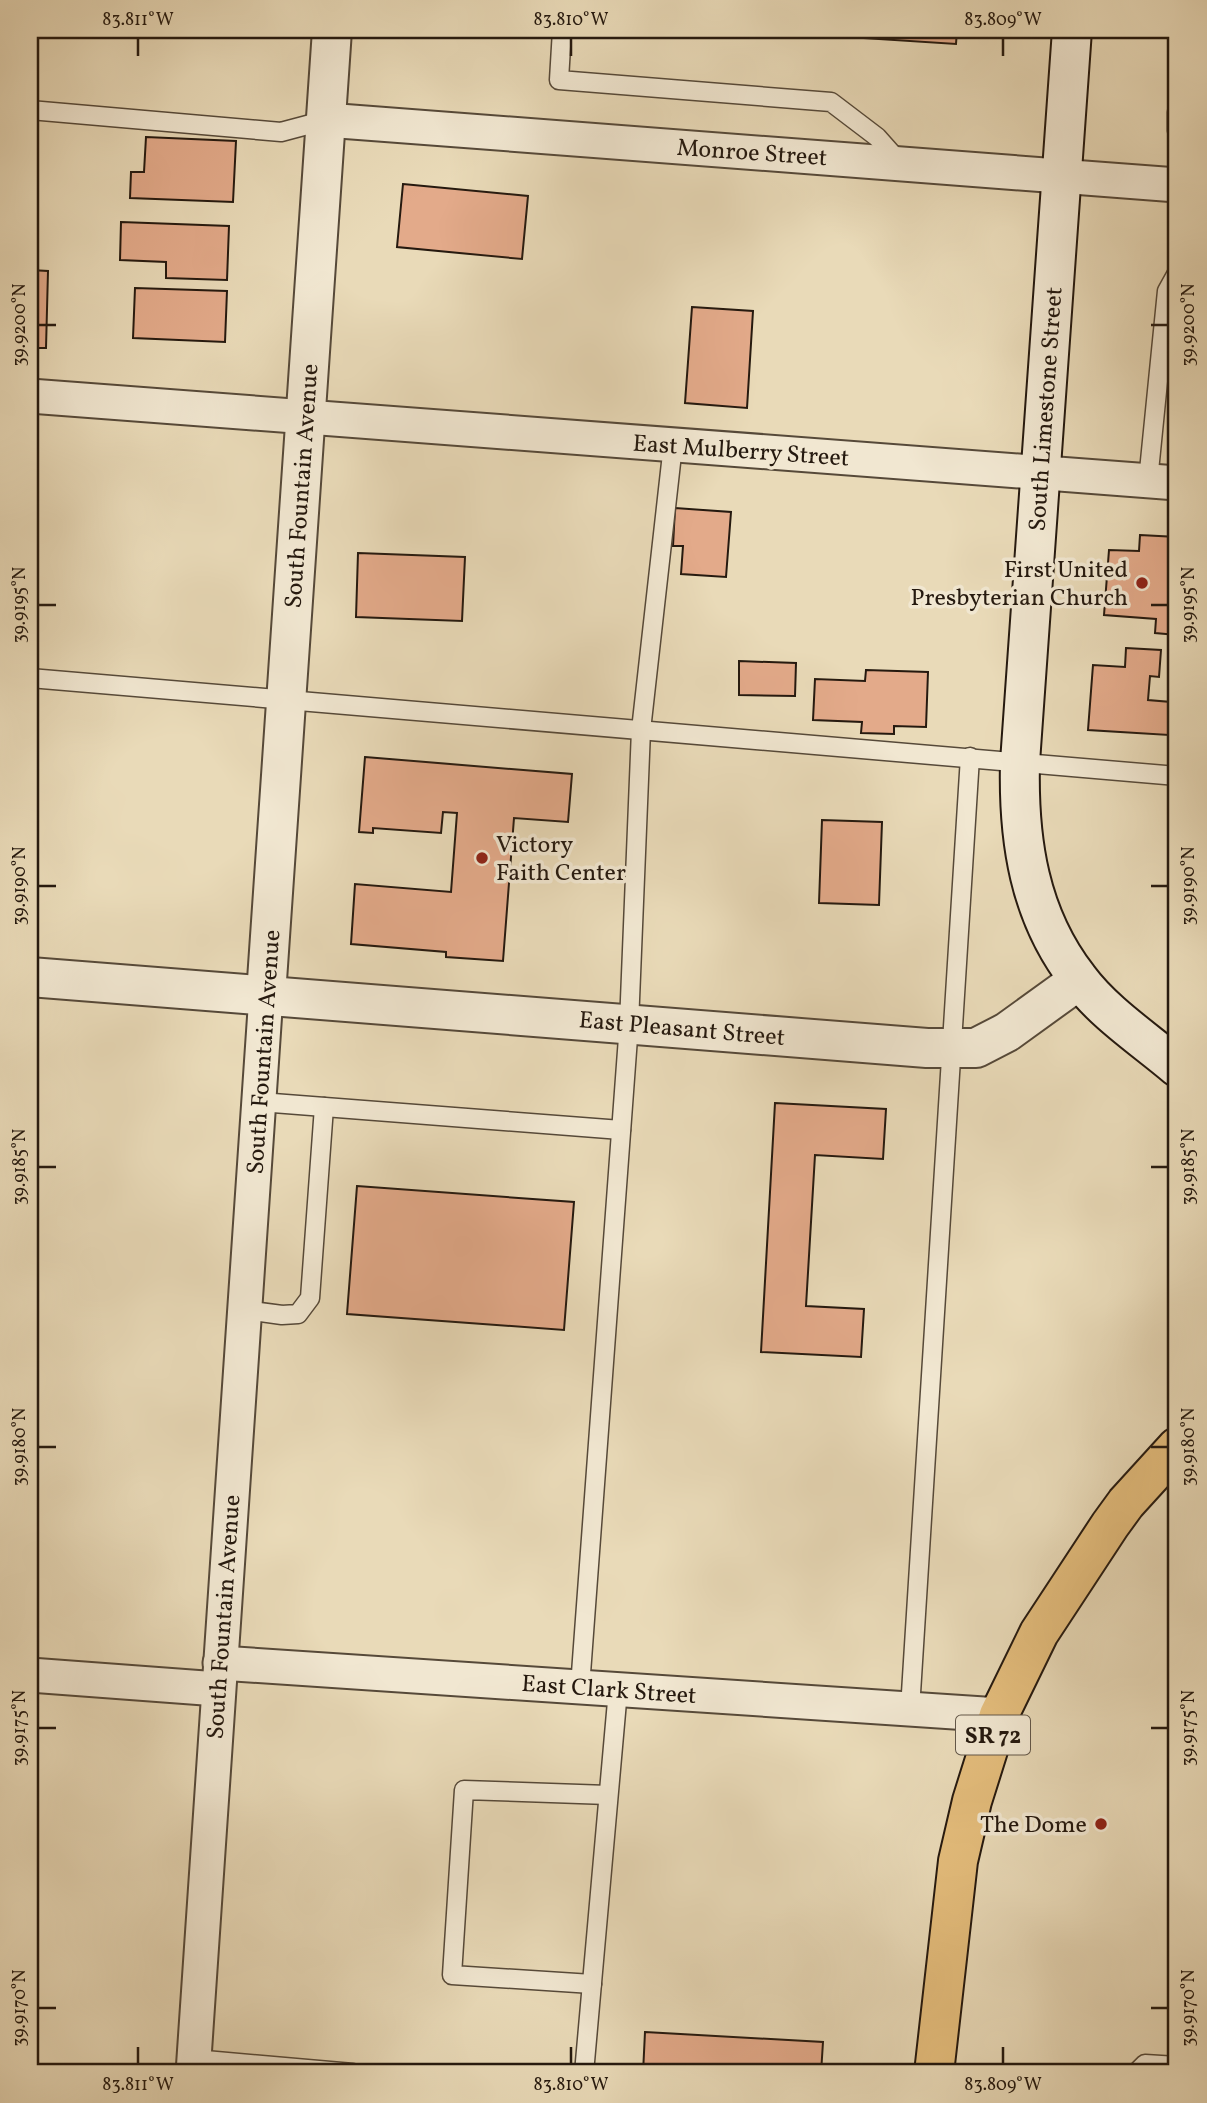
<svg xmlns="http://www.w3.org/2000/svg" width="1207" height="2103" viewBox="0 0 1207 2103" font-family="Vollkorn,serif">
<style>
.building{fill:#e3aa8a;stroke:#25190f;stroke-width:2}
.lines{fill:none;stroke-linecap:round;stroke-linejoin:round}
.service-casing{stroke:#564939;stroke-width:21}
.minor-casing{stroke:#564939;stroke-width:37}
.tertiary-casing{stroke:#564939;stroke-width:42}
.secondary-casing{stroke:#25190f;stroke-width:42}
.primary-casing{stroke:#25190f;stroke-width:42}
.service{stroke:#f1e7d1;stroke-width:18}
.minor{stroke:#f1e7d1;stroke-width:33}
.tertiary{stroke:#f1e7d1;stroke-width:38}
.secondary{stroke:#f1e7d1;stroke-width:38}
.primary{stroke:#e4bd7c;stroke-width:38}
.ticks{fill:none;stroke:#25190f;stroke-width:2.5}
.poi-dot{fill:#8f2418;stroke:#f1e7d1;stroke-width:2.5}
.labels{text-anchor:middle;stroke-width:7;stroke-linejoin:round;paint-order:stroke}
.shield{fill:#f1e7d1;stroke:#625749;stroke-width:2}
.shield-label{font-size:23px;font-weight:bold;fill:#25190f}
.street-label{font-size:24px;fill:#25190f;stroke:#f1e7d1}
.poi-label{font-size:24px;fill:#25190f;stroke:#f1e7d1;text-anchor:end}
.neatline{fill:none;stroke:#25190f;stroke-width:2.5}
.ticks-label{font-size:18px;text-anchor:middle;fill:#25190f}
</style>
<rect width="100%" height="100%" fill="#e9dab8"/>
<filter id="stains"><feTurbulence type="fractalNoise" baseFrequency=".00286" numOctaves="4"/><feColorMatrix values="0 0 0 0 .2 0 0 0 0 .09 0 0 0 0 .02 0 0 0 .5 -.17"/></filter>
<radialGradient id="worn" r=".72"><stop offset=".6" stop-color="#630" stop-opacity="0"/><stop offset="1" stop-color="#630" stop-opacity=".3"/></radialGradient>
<!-- building -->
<g class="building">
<polygon points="740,30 957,30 956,44"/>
<polygon points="146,137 236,141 233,202 130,198 131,172 144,172"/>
<polygon points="403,184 528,196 522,259 397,247"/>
<polygon points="121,222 229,226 227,280 166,278 166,262 120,260"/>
<polygon points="30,270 48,271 46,348 30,348"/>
<polygon points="135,288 227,291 225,342 133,338"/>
<polygon points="692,307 753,311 747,408 685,403"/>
<polygon points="675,508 731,512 726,577 681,574 683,546 673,546"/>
<polygon points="1140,535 1177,537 1177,635 1155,633 1156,619 1104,615 1109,550 1139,551"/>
<polygon points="358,553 465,557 462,621 356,617"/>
<polygon points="1126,648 1161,650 1159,677 1150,676 1148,700 1171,702 1169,735 1088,730 1093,665 1125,667"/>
<polygon points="739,661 796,663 795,696 739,695"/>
<polygon points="866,670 928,672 926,727 894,726 894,734 861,733 862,722 813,720 815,679 865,681"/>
<polygon points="365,757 572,774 568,822 514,818 503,961 446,957 446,952 351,944 355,884 451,892 457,813 443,812 441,833 373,828 373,833 359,832"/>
<polygon points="822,820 882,822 879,905 819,903"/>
<polygon points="775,1103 886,1109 883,1159 815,1155 806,1306 864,1309 861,1357 761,1352"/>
<polygon points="357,1186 574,1202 564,1330 347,1314"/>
<polygon points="645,2032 823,2042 821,2073 643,2073"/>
</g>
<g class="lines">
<!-- service casing -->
<g class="service-casing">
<g id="service">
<polyline points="562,30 559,80 831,102 877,137 901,164"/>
<polyline points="30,110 281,132 326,120"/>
<polyline points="1177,112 1177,131"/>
<polyline points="1148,481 1167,291 1177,273"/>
<polyline points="30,678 1177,776"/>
<polyline points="260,1102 621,1130"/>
<polyline points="245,1310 282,1315 298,1314 310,1298 324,1107"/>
<polyline points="580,1687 629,1024 641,730 673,445"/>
<polyline points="910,1709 970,757"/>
<polyline points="592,1984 452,1975 464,1790 608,1795"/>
<polyline points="194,2059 353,2073"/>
<polyline points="584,2073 618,1690"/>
<polyline points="1136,2073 1145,2064 1177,2066"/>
</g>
</g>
<!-- minor casing -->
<g class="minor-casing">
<g id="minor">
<polyline points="326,120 1177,185"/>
<polyline points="30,396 1177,483"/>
<polyline points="220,1663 999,1715"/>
<polyline points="30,1675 218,1689"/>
<polyline points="193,2073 266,995"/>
</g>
</g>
<!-- tertiary casing -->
<g class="tertiary-casing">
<g id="tertiary">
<polyline points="30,977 927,1048 976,1048 1007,1032 1079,980"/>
<polyline points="266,995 332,30"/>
</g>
</g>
<!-- secondary casing -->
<g class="secondary-casing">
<path id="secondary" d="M 1072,30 L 1020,762 C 1018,840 1029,915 1078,978 C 1104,1013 1144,1039 1177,1067"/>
</g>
<!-- primary casing -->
<g class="primary-casing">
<polyline id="primary" points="934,2073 958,1861 972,1801 999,1715 1039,1633 1110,1525 1126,1503 1177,1447"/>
</g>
<!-- service -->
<use href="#service" class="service"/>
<!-- minor -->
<use href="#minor" class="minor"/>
<!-- tertiary -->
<use href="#tertiary" class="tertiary"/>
<!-- secondary -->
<use href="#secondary" class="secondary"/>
<!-- primary -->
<use href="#primary" class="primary"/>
</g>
<!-- ticks -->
<path class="ticks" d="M 138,38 L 138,56M 571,38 L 571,56M 1003,38 L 1003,56M 38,325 L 56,325M 1151,325 L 1168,325M 38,605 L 56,605M 1151,605 L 1168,605M 38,886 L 56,886M 1151,886 L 1168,886M 38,1167 L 56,1167M 1151,1167 L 1168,1167M 38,1447 L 56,1447M 1151,1447 L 1168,1447M 38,1728 L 56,1728M 1151,1728 L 1168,1728M 38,2008 L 56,2008M 1151,2008 L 1168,2008M 138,2047 L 138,2064M 571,2047 L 571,2064M 1003,2047 L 1003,2064"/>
<!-- markers -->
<g class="poi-dot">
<circle cx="1142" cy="583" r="7"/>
<circle cx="482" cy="858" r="7"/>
<circle cx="1101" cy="1824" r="7"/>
</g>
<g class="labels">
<!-- shield labels -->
<rect class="shield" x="956" y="1715.5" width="74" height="39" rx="5"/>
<g class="shield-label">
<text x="993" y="1743">SR 72</text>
</g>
<!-- street labels -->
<g class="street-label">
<text transform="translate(752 152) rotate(4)" y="8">Monroe Street</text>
<text transform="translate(1045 409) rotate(-86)" y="8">South Limestone Street</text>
<text transform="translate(741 450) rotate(4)" y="8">East Mulberry Street</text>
<text transform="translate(301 486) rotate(-86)" y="8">South Fountain Avenue</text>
<text transform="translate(682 1028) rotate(5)" y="8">East Pleasant Street</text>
<text transform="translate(263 1052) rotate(-86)" y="8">South Fountain Avenue</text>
<text transform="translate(223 1617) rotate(-86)" y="8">South Fountain Avenue</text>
<text transform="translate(609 1689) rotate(4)" y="8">East Clark Street</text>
</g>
<!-- poi labels -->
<g class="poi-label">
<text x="1128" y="577">First United<tspan x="1128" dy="28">Presbyterian Church</tspan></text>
<text x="496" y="852" text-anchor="start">Victory<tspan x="496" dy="28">Faith Center</tspan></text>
<text x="1087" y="1832">The Dome</text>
</g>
</g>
<!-- margin -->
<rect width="1207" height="2103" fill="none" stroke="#e9dab8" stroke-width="77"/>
<rect x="38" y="38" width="1130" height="2026" class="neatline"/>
<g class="ticks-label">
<text x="138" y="25">83.811°W</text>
<text x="571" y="25">83.810°W</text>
<text x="1003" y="25">83.809°W</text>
<text transform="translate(19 325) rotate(-90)" y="6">39.9200°N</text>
<text transform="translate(1188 325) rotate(-90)" y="6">39.9200°N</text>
<text transform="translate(19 605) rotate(-90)" y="6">39.9195°N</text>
<text transform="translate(1188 605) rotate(-90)" y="6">39.9195°N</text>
<text transform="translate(19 886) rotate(-90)" y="6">39.9190°N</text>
<text transform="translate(1188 886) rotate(-90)" y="6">39.9190°N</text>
<text transform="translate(19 1167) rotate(-90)" y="6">39.9185°N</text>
<text transform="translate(1188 1167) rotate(-90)" y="6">39.9185°N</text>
<text transform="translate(19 1447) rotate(-90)" y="6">39.9180°N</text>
<text transform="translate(1188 1447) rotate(-90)" y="6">39.9180°N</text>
<text transform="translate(19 1728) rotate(-90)" y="6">39.9175°N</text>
<text transform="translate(1188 1728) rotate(-90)" y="6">39.9175°N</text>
<text transform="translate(19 2008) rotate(-90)" y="6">39.9170°N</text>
<text transform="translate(1188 2008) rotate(-90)" y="6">39.9170°N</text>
<text x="138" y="2090">83.811°W</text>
<text x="571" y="2090">83.810°W</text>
<text x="1003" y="2090">83.809°W</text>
</g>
<rect width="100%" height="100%" filter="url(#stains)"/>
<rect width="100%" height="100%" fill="url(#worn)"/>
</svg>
